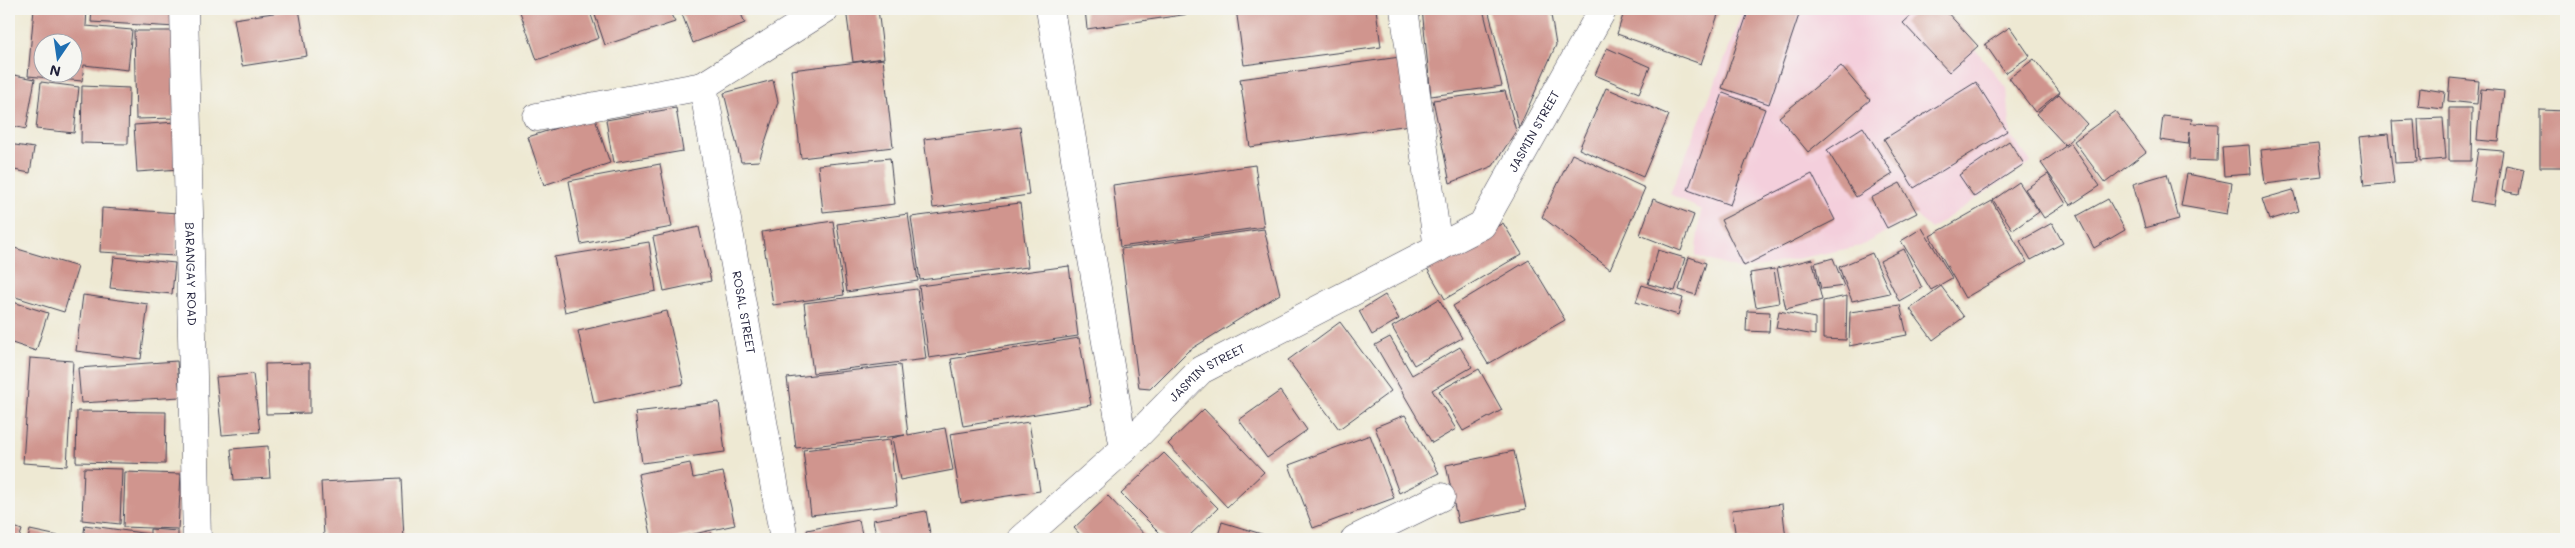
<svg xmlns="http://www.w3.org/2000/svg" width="2575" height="548" viewBox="0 0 2575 548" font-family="Mali,sans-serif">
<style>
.built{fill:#f4cfdc}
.building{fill:#d0958e;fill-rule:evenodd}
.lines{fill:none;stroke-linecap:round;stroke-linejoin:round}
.minor-casing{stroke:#414052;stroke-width:29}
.tertiary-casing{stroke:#414052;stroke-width:29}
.minor{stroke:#fff;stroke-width:28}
.tertiary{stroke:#fff;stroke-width:28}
.labels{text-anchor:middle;stroke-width:5;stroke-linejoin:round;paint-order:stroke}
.street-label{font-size:12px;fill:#22223b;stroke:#f6f6f2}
</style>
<rect width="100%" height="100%" fill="#f6f6f2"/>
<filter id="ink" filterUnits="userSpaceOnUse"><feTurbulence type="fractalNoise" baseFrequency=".02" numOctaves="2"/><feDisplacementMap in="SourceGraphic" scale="10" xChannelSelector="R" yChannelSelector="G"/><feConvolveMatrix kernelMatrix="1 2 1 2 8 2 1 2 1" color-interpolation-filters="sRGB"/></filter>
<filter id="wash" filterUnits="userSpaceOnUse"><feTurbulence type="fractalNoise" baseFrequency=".0096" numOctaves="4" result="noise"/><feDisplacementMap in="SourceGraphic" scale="20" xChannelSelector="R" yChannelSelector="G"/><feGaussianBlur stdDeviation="1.12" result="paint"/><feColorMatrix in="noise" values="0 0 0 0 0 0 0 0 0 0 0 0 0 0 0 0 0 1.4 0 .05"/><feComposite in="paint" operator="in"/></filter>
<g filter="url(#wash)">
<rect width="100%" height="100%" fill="#eee9d3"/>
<!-- built -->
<polygon class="built" points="1745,9 1942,9 2007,88 2011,136 2031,162 1931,229 1915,215 1861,246 1742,270 1695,256 1701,210 1670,194"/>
<g id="blocks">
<!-- building -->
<g class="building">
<path d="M 34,9 L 87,9 L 86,26 L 132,30 L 128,70 L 84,65 L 82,81 L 28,76 ZM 42,42 L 72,42 L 72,72 L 42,72 Z"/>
<polygon points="92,9 177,9 176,27 91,22"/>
<polygon points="299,9 307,56 242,66 234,19"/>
<polygon points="519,9 589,9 599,38 537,60"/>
<polygon points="593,9 668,9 675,22 605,45"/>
<polygon points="680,9 739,9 745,23 693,43"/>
<polygon points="846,9 878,9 884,58 853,62"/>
<polygon points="1085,9 1216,9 1216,10 1087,29"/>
<polygon points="1236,9 1376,9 1381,47 1244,65"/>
<polygon points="1422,9 1483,9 1502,86 1431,96"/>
<polygon points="1488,9 1550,9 1556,45 1519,128"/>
<polygon points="1625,9 1720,9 1701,64 1617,34"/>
<polygon points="1749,9 1801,9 1769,104 1722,88"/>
<polygon points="1918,9 1944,9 1978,46 1949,72 1903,23"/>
<polygon points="2010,27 2030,56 2005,73 1985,44"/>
<polygon points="134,31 175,31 177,118 136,119"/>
<polygon points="1607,48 1650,67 1639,93 1595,75"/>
<polygon points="1400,57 1410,125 1250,147 1240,79"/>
<polygon points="883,59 893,147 801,158 791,70"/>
<polygon points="2034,59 2060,92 2035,112 2009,78"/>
<polygon points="1841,66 1870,100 1808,152 1779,117"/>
<polygon points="9,74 35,79 26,129 9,125"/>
<polygon points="2450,78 2479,81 2477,104 2448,101"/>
<polygon points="773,80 778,102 759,161 741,162 724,93"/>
<polygon points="41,82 79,87 74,133 36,129"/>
<polygon points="1976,82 2007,131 1914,188 1884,139"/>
<polygon points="82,86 129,88 128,144 81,143"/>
<polygon points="1606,88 1669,115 1643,177 1579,149"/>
<polygon points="2420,88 2445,92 2443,109 2418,106"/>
<polygon points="2481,89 2504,91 2499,142 2477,140"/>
<polygon points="1505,91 1516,131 1493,166 1450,183 1433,100"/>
<polygon points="1723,93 1765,109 1730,205 1688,190"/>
<polygon points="2059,94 2087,124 2065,145 2036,114"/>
<polygon points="676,108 683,151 613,163 606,120"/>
<polygon points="2449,108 2472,108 2471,161 2449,161"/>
<polygon points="2540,110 2566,111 2566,167 2540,167"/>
<polygon points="2115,111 2146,152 2105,183 2074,141"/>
<polygon points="594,116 610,163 544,185 528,137"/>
<polygon points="2163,116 2192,119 2191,123 2218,124 2217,161 2189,160 2190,131 2188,144 2160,140"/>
<polygon points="2443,118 2446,159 2420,161 2418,119"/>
<polygon points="2414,120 2417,162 2395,163 2392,121"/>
<polygon points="176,122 180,169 137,172 134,125"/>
<polygon points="1020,127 1029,195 933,208 924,139"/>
<polygon points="1863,127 1893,174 1856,197 1827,150"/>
<polygon points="2388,134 2394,183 2364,186 2359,137"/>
<polygon points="2009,141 2024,164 1974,197 1959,175"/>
<polygon points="2070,143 2100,186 2071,205 2041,163"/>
<polygon points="9,144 34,148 30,173 9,169"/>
<polygon points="2318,144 2322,177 2265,184 2261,150"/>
<polygon points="2249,145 2251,174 2224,176 2222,147"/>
<polygon points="2478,149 2503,151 2494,205 2470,201"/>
<polygon points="1572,154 1645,188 1610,269 1542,217"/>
<polygon points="890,158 895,204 823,212 818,165"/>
<polygon points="660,164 672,227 581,244 569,181"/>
<polygon points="1255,165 1264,227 1120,247 1113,185"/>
<polygon points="2506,165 2524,169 2519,194 2502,191"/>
<polygon points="1812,174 1835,220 1744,266 1721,220"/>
<polygon points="2048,174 2066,204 2044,218 2025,189"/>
<polygon points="2167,174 2179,219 2145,228 2133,184"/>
<polygon points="2187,174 2232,183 2227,214 2181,206"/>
<polygon points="2019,182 2039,212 2013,230 1993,200"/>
<polygon points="1900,183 1917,213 1887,228 1871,198"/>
<polygon points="2293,190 2299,211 2269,220 2262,199"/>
<polygon points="1653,199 1694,215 1681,251 1640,235"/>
<polygon points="2108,199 2125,230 2094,248 2077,216"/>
<polygon points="1992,201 2027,262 1965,298 1930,236"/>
<polygon points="1020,203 1028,267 920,280 911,217"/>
<polygon points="102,208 178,213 176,256 100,252"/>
<polygon points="908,214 918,281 847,292 837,224"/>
<polygon points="833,221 844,295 773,305 762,232"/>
<polygon points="1503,223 1522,254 1445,299 1427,268"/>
<polygon points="2052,223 2063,243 2031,260 2020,241"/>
<polygon points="699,227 711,281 664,291 653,237"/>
<polygon points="1922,228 1952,278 1931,290 1901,241"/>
<polygon points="1264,229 1280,294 1188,351 1150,389 1139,388 1121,249"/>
<polygon points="649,242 656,291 565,312 554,257"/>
<polygon points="11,247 78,267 64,312 9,295 9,254"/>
<polygon points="1904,249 1922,288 1899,301 1880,261"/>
<polygon points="1658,250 1685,258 1675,291 1648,284"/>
<polygon points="1872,253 1890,293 1852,301 1839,267"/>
<polygon points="114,257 175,263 172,294 110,288"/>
<polygon points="1689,257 1706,263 1696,295 1679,290"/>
<polygon points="1833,258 1844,286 1821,289 1815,263"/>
<polygon points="1812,259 1822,300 1786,309 1777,268"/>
<polygon points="1529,260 1565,320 1488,364 1453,306"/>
<polygon points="1069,266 1078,336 929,358 919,286"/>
<polygon points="1774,269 1779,303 1756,307 1750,273"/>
<polygon points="1642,285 1683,298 1678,315 1636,302"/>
<polygon points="1941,286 1964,317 1933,340 1910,309"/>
<polygon points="917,289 926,359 813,373 804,303"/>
<polygon points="83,295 148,304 141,359 76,351"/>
<polygon points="1385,295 1399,319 1372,335 1359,311"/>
<polygon points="1847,296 1846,340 1823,339 1823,301"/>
<polygon points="1439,299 1462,338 1414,365 1392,327"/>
<polygon points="10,301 48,313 36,351 9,342"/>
<polygon points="1900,305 1907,335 1849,346 1850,312"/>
<polygon points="667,311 684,384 594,403 578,331"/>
<polygon points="1747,311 1770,312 1769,332 1746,331"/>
<polygon points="1779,311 1815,318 1815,335 1776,328"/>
<polygon points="1340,322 1391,391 1339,429 1288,360"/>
<polygon points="1390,337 1412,375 1460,347 1472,367 1432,390 1456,429 1432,443 1375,345"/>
<polygon points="1079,338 1091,405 963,426 951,359"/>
<polygon points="30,358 73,361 67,466 23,463"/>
<polygon points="177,361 180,397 81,403 78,368"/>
<polygon points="310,363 310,413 266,414 265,364"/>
<polygon points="900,365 908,435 945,428 953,470 900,480 892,438 905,435 796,448 787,378"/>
<polygon points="1479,369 1502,410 1463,431 1439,391"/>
<polygon points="253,374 260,432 222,435 216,377"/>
<polygon points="1280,391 1307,430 1267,458 1239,420"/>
<polygon points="719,402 725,452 642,463 635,412"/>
<polygon points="1204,409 1264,472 1227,507 1168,444"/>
<polygon points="77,411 166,412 165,464 76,462"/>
<polygon points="1405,415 1439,473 1399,493 1375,427"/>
<polygon points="1029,422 1040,491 961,503 950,434"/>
<polygon points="1370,435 1394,498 1313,528 1289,465"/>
<polygon points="890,440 897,505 811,515 803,450"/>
<polygon points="268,446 270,478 234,480 231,449"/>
<polygon points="1514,451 1526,509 1458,523 1446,465"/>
<polygon points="1164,453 1218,508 1186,539 1166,539 1121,494"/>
<polygon points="690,463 693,478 723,472 735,525 671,539 652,539 638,474"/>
<polygon points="84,468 122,469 120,524 82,520"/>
<polygon points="125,472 181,474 178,529 123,527"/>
<polygon points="401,478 404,539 302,539 302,537 324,536 321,482"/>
<polygon points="1108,496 1149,539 1084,539 1074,528"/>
<polygon points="1782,504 1786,539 1736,539 1732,510"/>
<polygon points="926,511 931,539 877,539 873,520"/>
<polygon points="859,520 863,539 809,539 807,530"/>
<polygon points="1222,522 1278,539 1217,539"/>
<polygon points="9,525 22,530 19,539 9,539"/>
<polygon points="85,525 149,534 148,539 83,539"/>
<polygon points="150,529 178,531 178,539 150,539"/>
<polygon points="30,530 63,537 63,539 28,539"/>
<polygon points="712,533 713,539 687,539 687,538"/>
</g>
</g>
</g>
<g filter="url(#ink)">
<use href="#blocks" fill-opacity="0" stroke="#414052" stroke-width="1"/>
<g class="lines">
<!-- minor casing -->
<g class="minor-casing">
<g id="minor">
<path id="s1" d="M 1050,9 L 1124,449 L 1201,370 L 1482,225 L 1603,9"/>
<polyline points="1404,9 1438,248"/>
<path id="s2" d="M 703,86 L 784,539"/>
<polyline points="537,117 703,86 825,9"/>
<polyline points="1022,539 1124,449"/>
<polyline points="1355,539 1441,497"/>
</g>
</g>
<!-- tertiary casing -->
<g class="tertiary-casing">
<g id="tertiary">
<path id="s3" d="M 184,9 L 197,539"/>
</g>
</g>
<!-- minor -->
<use href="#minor" class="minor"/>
<!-- tertiary -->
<use href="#tertiary" class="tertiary"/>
</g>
</g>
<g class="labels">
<!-- street labels -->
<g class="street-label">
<text dy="4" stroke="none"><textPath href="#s1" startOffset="980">JASMIN STREET</textPath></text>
<text dy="4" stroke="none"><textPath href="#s3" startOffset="265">BARANGAY ROAD</textPath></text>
<text dy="4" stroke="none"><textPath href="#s2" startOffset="230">ROSAL STREET</textPath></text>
<text dy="4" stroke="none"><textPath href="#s1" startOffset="560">JASMIN STREET</textPath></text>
</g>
</g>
<!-- margin -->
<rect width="2575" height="548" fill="none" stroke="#f6f6f2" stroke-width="30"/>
<!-- north arrow -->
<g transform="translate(58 58) rotate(193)"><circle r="24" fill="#f6f6f2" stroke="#a1a1a9"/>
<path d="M0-4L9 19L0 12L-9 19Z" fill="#1f6fb2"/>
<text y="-8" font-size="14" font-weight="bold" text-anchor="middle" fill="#22223b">N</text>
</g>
</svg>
